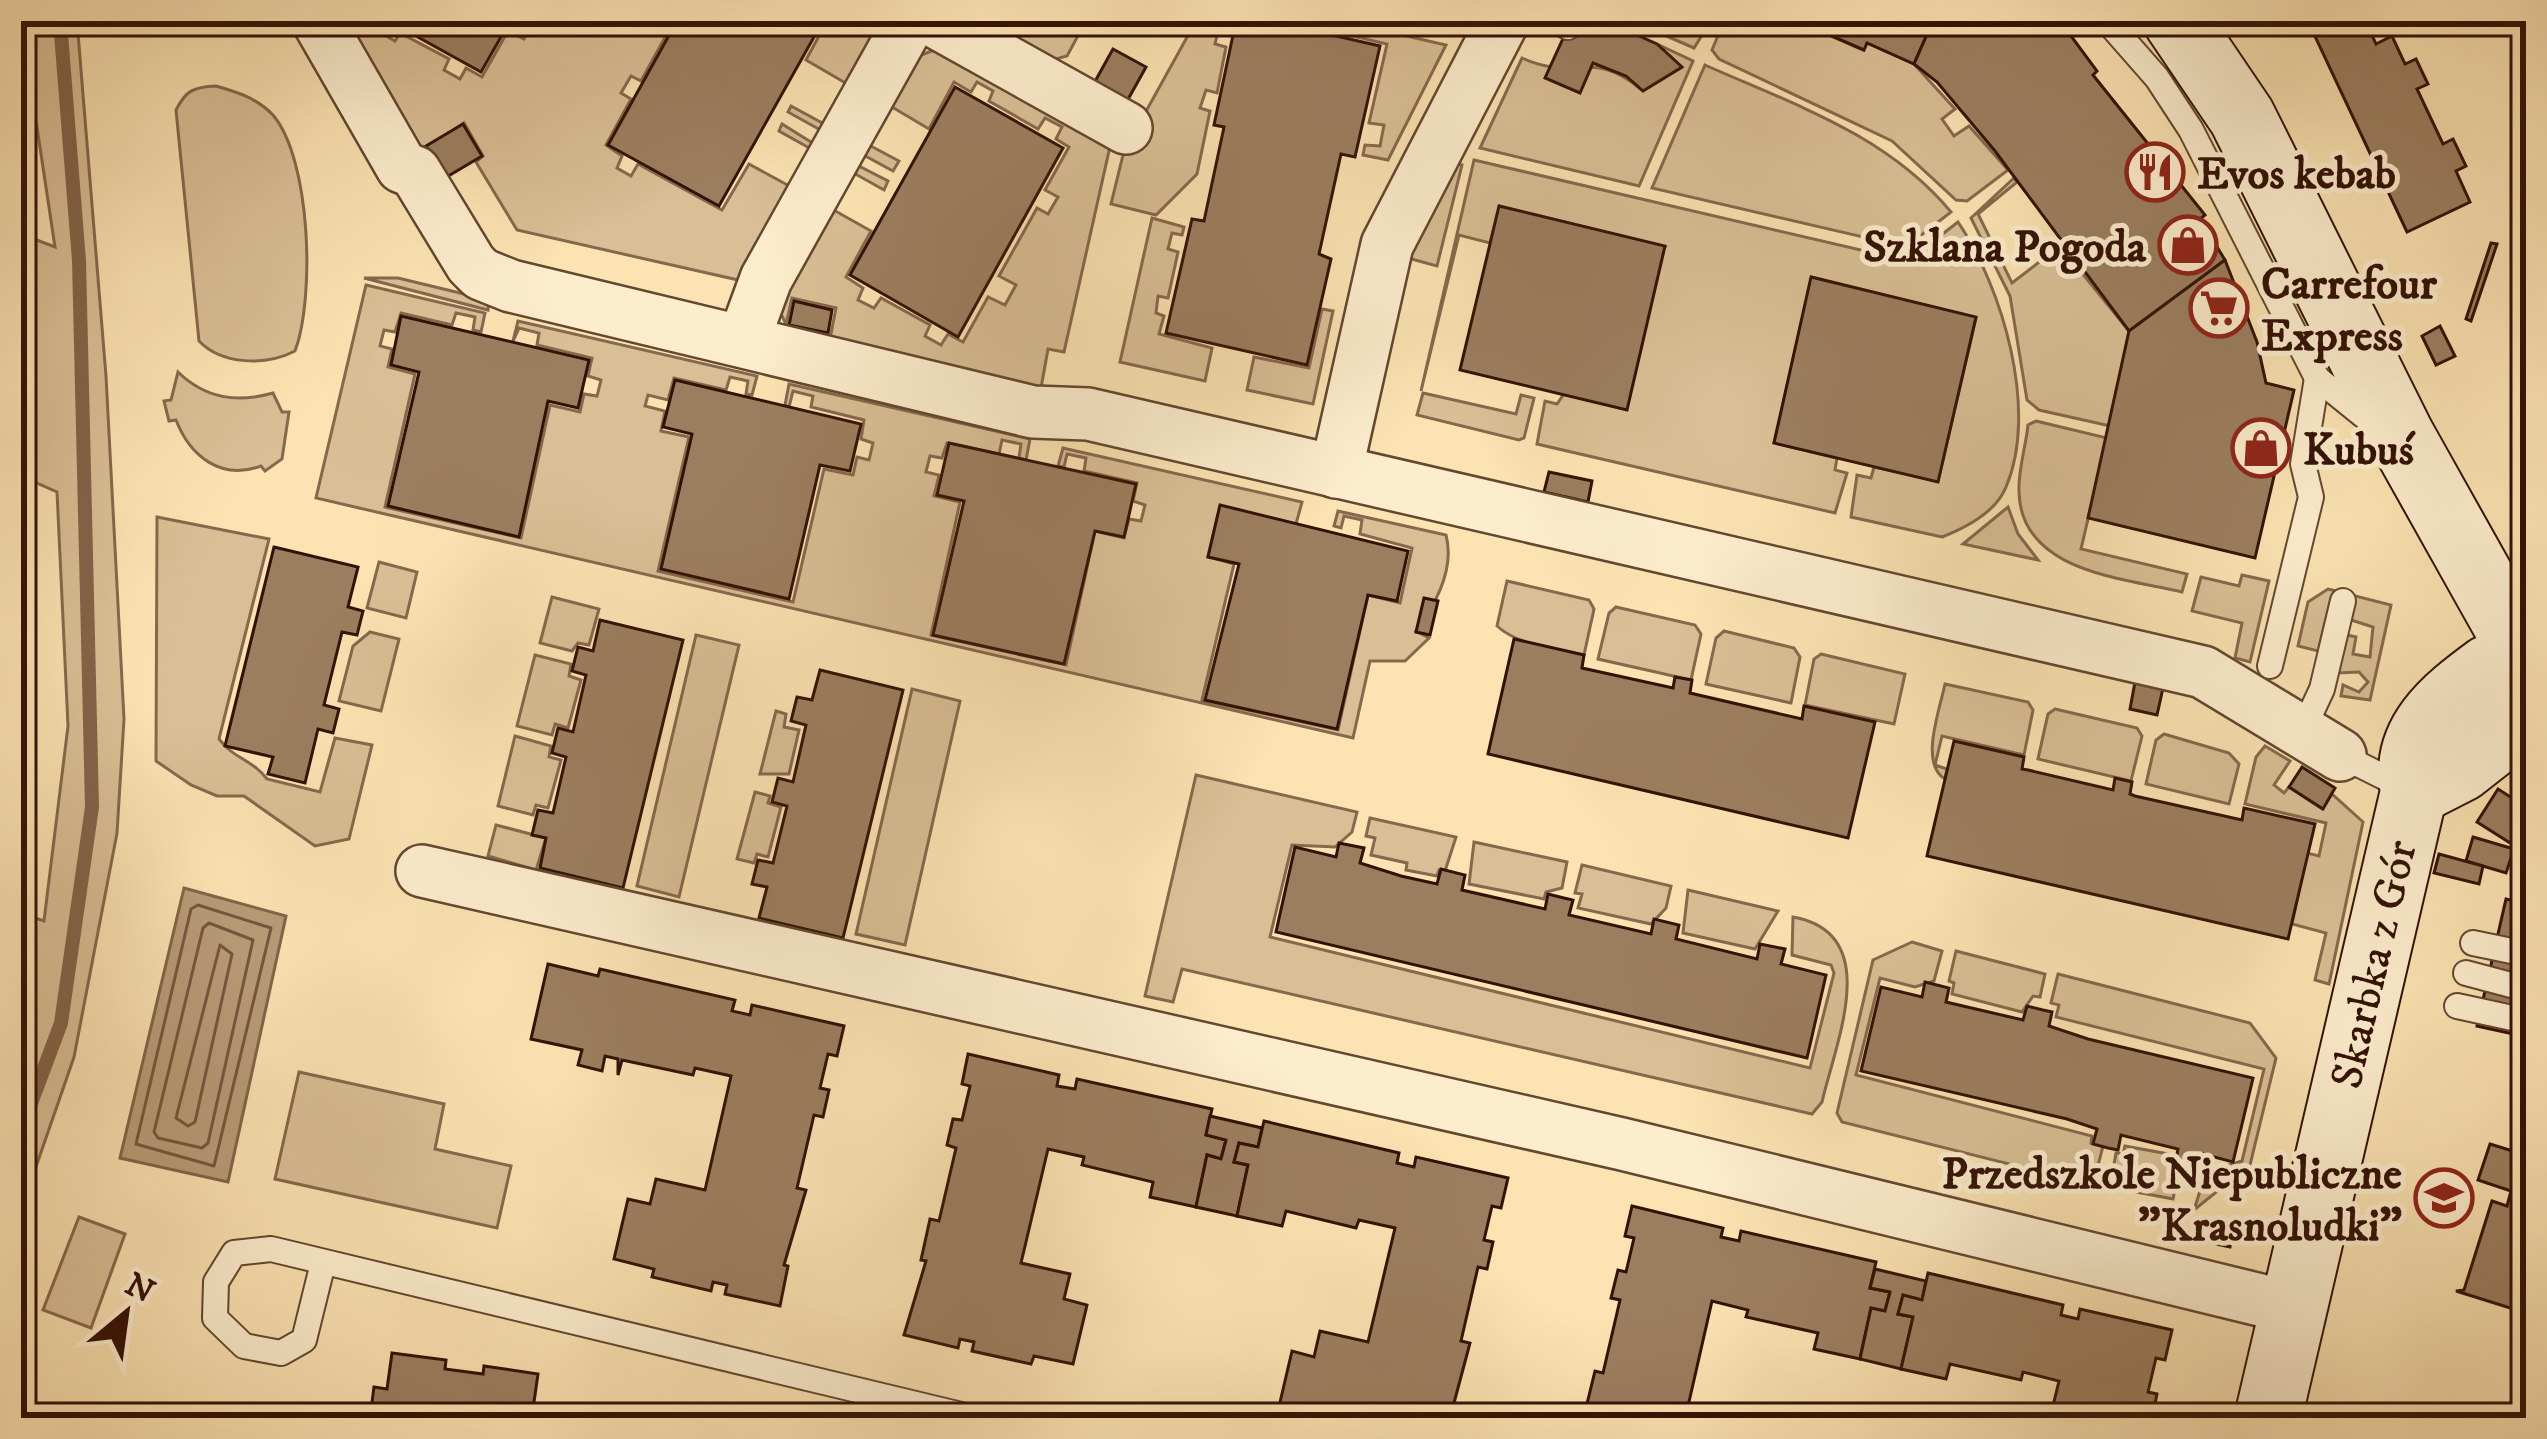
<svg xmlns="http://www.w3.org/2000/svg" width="2547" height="1439" viewBox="0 0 2547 1439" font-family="'IM FELL DW Pica',serif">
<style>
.green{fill:#d9bf95;stroke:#86684d;stroke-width:3}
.water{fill:#b79c77;stroke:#826449;stroke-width:3}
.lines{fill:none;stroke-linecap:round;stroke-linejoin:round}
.shore{stroke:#75563e;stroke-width:3}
.stream{stroke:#826449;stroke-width:14}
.building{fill:#9b7e5f;stroke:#331105;stroke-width:3}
.lane-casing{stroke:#654630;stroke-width:28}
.street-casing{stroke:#654630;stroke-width:56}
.secondary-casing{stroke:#331105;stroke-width:70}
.lane{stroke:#fcedcd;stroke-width:24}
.street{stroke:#fcedcd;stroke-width:51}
.secondary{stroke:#fcedcd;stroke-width:66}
.labels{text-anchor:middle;stroke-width:10;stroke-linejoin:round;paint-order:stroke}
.poi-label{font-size:45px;font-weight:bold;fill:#331105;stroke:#fcedcd;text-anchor:start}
.street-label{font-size:45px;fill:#331105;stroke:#fcedcd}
</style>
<rect width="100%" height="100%" fill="#fbe3b2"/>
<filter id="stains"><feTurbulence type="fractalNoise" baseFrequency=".00167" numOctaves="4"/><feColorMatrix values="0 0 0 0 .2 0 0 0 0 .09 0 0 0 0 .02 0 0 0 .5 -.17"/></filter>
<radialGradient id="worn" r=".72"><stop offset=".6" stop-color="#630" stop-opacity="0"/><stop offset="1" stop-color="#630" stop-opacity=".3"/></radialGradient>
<!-- green -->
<g class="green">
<polygon points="21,21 77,21 106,376 124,719 117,833 74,1057 21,1210 21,913 44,921 68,726 57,492 21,476 21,234 55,247"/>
<polygon points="338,21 380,21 379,32 395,41 400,33 449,59 444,70 460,79 466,68 482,77 508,31 524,39 534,21 674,21 641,81 631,76 621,93 631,99 606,145 622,156 617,168 631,176 638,164 722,210 749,164 793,188 813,150 779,131 782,124 819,147 731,314 738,280 517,230 476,162 483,156 464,123 414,156"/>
<polygon points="827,21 872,21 875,35 824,132 788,112 791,106 826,125 849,85 806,60"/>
<polygon points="982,21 1012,25 1028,21 1048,32 1054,21 1086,21 1067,56 1052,60"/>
<polygon points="1196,21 1232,21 1230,29 1219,27 1215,44 1226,47 1217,93 1206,90 1200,108 1210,111 1197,174 1156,215 1111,204 1124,151"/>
<polygon points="1290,21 1341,21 1446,45 1388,160 1363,155 1365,145 1380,146 1384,125 1369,123 1387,44"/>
<polygon points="1632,21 1711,21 1694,48"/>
<polygon points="1724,21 1797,21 1863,50 1867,43 1914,64 1955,109 1942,119 1954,136 1969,126 2008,170 1967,201 1956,200 1892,141 1719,59 1712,50"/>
<path d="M 1657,44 L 1693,61 L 1639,186 L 1480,148 L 1522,58 C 1572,82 1592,47 1643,91 L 1681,68 Z"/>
<polygon points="934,50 1111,142 1064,352 1048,349 1041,388 830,339 836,308 792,298 786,324 778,308 851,162 888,181 884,190 850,171 830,208 871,231 846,277 863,288 858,300 874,308 881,298 930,325 925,336 941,345 948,334 963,342 988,297 1005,305 1016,285 999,276 1037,208 1048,214 1058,197 1045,190 1069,147 1056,139 1062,127 1045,118 1038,129 989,101 993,91 977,82 971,92 954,82 929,129 887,104 865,143 899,161 893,171 858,152 914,58"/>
<path d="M 1705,65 C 1795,105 1887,135 1951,212 L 1906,247 L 1652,188 Z"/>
<path d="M 216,86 C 237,92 257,98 273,115 C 311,160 315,298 295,351 C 266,366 222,365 199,341 L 176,110 C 186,90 194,87 216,86 Z"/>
<path d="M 1474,160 L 1908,261 L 1958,222 C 2002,287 2039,410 2006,487 C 1996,512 1965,528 1942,537 L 1851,517 L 1857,475 L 1871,478 L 1874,467 L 1938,481 L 1976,318 L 1812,277 L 1774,443 L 1837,458 L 1835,470 L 1847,473 L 1835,513 L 1537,444 L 1545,401 L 1557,404 L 1665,247 L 1500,206 L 1490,243 L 1459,235 L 1421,391 Z"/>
<polygon points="1453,163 1462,165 1437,266 1404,257"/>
<polygon points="2014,178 2017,182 1978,214 2012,283 2060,246 2129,331 2110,426 2039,410 2027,400 2010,296 1971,218"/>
<polygon points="1152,218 1184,227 1182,235 1172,233 1168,249 1178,252 1168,298 1158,296 1156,313 1164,316 1159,334 1212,348 1205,381 1120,362"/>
<polygon points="364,278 398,278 489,300 488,310"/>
<path d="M 366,285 L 485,313 L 481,332 L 473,330 L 475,317 L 456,313 L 452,325 L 401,313 L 395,332 L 384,330 L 380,346 L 392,349 L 388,367 L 415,374 L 385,507 L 521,538 L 550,405 L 580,412 L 584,394 L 597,396 L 601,380 L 588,376 L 592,358 L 537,345 L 539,333 L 519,328 L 513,341 L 518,321 L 757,376 L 752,395 L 746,394 L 748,381 L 730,377 L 726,390 L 674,378 L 668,400 L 648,395 L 645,406 L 665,411 L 661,431 L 689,437 L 658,571 L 793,602 L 824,469 L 853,475 L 857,457 L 869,460 L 873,443 L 861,439 L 864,420 L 811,407 L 813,396 L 793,391 L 789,407 L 785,405 L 789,384 L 1030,439 L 1026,460 L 1019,458 L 1021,444 L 1002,440 L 999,454 L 947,443 L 942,458 L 930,456 L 926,472 L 939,475 L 934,496 L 960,502 L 931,635 L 1066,665 L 1095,531 L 1124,538 L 1129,519 L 1141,521 L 1145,505 L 1133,501 L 1137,483 L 1084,471 L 1086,458 L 1067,454 L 1064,467 L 1058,466 L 1063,448 L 1302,502 L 1296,524 L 1220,506 L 1208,556 L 1234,564 L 1202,700 L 1338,730 L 1368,595 L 1400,603 L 1412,548 L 1360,534 L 1362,520 L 1344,516 L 1341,528 L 1334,526 L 1338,511 L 1446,535 C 1455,569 1436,604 1416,631 L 1429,638 L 1405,661 L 1370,661 L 1353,738 L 316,498 Z"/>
<polygon points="1322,309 1333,311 1313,404 1247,390 1254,357 1309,368"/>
<path d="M 178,372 C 206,399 237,403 273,393 L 282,412 L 289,412 L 282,459 L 265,471 L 261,466 C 221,481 190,456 176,420 L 169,421 L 164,401 L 171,400 Z"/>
<polygon points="1423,393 1516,414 1521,395 1534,398 1524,438 1519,440 1417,415"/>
<path d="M 2036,421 L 2107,438 L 2081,549 L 2187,574 L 2182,592 C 2123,578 2020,572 2019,491 C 2018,470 2026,446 2028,425 Z"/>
<polygon points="2008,507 2018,534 2038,560 1963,544"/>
<path d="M 157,517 L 269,539 L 219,739 C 234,759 253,760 267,779 L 320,792 L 335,738 L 372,745 L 349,839 L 315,846 L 244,796 L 217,796 L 191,785 L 156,761 Z"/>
<polygon points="379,562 417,572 406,618 367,608"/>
<polygon points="2242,575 2269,581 2250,662 2235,658 2242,623 2192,611 2201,577 2239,586"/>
<path d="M 1507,581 L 1589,600 L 1594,609 L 1584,655 C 1555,648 1519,646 1497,626 Z"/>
<polygon points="2328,589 2391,605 2370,700 2341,696 2343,685 2359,692 2368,682 2359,672 2338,673 2347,635 2356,637 2353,654 2370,657 2373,627 2351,620 2354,603 2331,598 2318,651 2298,646 2308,602"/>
<polygon points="552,597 599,609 589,645 578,643 572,651 540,643"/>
<polygon points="1616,607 1695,625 1701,634 1691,680 1598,659 1609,613"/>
<polygon points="1724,631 1794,648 1800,657 1791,703 1706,684 1716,638"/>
<polygon points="370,632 399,639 381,711 339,701 353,646"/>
<polygon points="696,635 739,645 679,897 637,886"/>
<polygon points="1821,654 1905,674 1894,724 1805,705 1814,659"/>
<polygon points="535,655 571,664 569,676 581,680 568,728 555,724 552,735 517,726"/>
<path d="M 1945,684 L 2028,702 L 2033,710 L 2024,755 L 1942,736 L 1935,765 L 1947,769 L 1945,779 C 1919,764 1940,709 1945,684 Z"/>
<polygon points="912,689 960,701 905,945 856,934"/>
<polygon points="2055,709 2137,728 2142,736 2131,781 2038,759 2048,714"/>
<polygon points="776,711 786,714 784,727 799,730 789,774 760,774"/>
<polygon points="2164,734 2229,753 2239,764 2229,804 2146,784 2156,740"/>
<polygon points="515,736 551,746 549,757 561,760 548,808 536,805 533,815 498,806"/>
<polygon points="2265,746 2290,761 2274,785 2284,793 2289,787 2322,809 2332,794 2363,822 2329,984 2315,980 2326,933 2292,924 2307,853 2319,856 2326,823 2245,804 2256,757"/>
<path d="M 1196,775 L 1357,812 L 1352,832 L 1335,847 L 1292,845 L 1270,937 L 1810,1068 L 1834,973 L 1831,965 L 1792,955 L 1793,917 C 1884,933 1836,1041 1822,1102 L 1812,1114 L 1182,969 L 1173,1002 L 1145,996 Z"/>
<polygon points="755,792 770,796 768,803 781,807 768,857 757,854 754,863 737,859"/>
<polygon points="1370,818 1456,837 1445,871 1439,870 1437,876 1406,870 1407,863 1371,855 1375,838 1366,836"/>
<polygon points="496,825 546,838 536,870 488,856"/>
<polygon points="1474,842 1567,862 1562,888 1546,892 1544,899 1469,884"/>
<polygon points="1582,865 1671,886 1666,908 1651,924 1578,908 1582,894 1575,893"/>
<polygon points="1688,890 1778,911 1755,949 1683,933"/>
<polygon points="1912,942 1942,951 1934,981 1915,987 1880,978 1856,1075 2092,1136 2091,1143 2103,1146 2093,1185 1842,1122 1837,1113 1873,960"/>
<polygon points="1956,951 2045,974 2040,997 2033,996 2022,1012 1952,994 1954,983 1949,981"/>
<polygon points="2058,974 2250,1023 2276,1058 2250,1165 2194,1210 2206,1172 2242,1161 2264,1069 2056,1017 2059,1005 2051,1003"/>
<polygon points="299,1072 444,1104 435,1149 511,1166 497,1228 275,1179"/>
<polygon points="2125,1146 2174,1155 2172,1166 2179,1169 2173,1199 2110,1187 2116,1153 2123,1154"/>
<polygon points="79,1217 125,1234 91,1328 43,1310"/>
</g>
<!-- water -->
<polygon class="water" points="184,888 286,916 228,1182 120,1158"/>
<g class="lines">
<!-- shore -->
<g class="shore">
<polygon points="198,905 271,928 214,1166 136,1144 191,909"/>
<polygon points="209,923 253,940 208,1143 202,1148 158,1138 154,1132 203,928"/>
<polygon points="220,945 232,954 195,1122 188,1126 176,1118"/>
</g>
<!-- stream -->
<polyline class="stream" points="21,1130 61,1023 92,807 79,261 60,21"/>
</g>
<!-- building -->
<g class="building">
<polygon points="389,21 510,21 481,72"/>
<polygon points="677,21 823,21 719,206 608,145"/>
<polygon points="1236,21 1270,21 1380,46 1355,157 1341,154 1319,254 1331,259 1307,365 1166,333 1192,219 1204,221 1224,127 1214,125"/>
<polygon points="1571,21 1605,21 1657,44 1682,67 1643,91 1626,76 1593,63 1580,93 1545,78"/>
<polygon points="1797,21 1933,21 1914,64 1867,43 1864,50"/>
<polygon points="1933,21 2060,21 2097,71 2093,75 2205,215 2200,219 2225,260 2129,331 1995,151 1937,82 1914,64"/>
<polygon points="2330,21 2352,21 2371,33 2376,44 2392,36 2405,64 2416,59 2428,84 2417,89 2443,144 2453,139 2466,166 2456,171 2470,202 2407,232 2312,30"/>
<polygon points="1113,49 1146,67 1126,103 1093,85"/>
<polygon points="955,87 1063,148 958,337 850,275"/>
<polygon points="463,124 482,156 445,178 426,146"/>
<polygon points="1499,206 1665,246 1627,410 1460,370"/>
<polygon points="2491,243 2497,244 2471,321 2466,319"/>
<polygon points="2225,260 2257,342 2266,383 2294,390 2255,558 2088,518 2129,331"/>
<polygon points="1811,277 1976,317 1938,482 1774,443"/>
<polygon points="794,301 832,310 828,333 789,325"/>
<polygon points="401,316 589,360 578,408 548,401 519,537 388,506 419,372 391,365"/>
<polygon points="2440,326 2455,356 2436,365 2422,336"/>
<polygon points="675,380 861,424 850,471 820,465 789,599 661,569 692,434 663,427"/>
<polygon points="949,443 1136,484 1124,537 1095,531 1064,664 933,635 964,501 937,495"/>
<polygon points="1549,472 1592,481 1588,502 1544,492"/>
<polygon points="1220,505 1408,551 1397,601 1368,595 1337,729 1205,700 1239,564 1208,557"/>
<polygon points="274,547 358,567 348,607 363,611 357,635 342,632 324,705 339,709 333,733 318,729 305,783 268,774 273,757 225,746"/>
<polygon points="1424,598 1438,601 1430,635 1416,632"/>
<polygon points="600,620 683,640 623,888 540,868 546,838 532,835 538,810 553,813 566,757 552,753 558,728 573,732 586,675 572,671 578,647 593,651"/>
<polygon points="1514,639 1584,655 1582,668 1673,688 1675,677 1692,680 1690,693 1802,719 1804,706 1875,722 1848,838 1488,754"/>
<polygon points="820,670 903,690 843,938 759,918 767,887 752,884 758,860 773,863 787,806 772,802 778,778 793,782 806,725 791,721 797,697 812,700"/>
<polygon points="2135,682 2163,688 2157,715 2130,709"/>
<polygon points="1954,741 2024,757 2022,769 2028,770 2113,790 2115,778 2132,782 2130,794 2135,796 2242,820 2244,808 2315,824 2288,939 1927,856"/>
<polygon points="2302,767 2335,788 2323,809 2289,787"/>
<polygon points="2498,789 2526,807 2526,853 2477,822"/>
<polygon points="2473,837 2514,849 2506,873 2466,861"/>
<polygon points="1339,843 1364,848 1360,863 1401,876 1437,884 1441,869 1465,875 1462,890 1545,909 1548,894 1564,898 1573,900 1569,915 1651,934 1654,919 1679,925 1676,939 1757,959 1760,944 1785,949 1781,964 1826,975 1807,1058 1276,932 1295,847 1336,857"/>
<polygon points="2439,854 2483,866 2479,884 2434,873"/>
<polygon points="2506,899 2526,904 2526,1002 2518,1035 2477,1026"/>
<polygon points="548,964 598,976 600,969 735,1000 732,1011 750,1015 752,1005 844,1026 837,1056 828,1054 820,1088 829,1090 823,1117 814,1115 797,1188 806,1190 784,1265 788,1266 780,1306 725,1294 727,1285 713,1282 711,1291 652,1277 654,1269 614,1259 628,1199 650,1204 656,1179 705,1190 731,1076 695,1068 693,1075 622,1060 618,1075 618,1059 605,1056 602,1071 578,1065 582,1050 531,1039"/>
<polygon points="1925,982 1949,988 1946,1002 2023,1020 2027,1006 2043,1010 2052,1012 2049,1026 2088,1039 2253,1078 2233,1162 2203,1154 2199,1169 2175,1164 2178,1149 2121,1135 2118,1150 2108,1148 2093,1144 2097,1129 2067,1119 1861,1071 1881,987 1922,997"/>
<polygon points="968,1054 1059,1075 1057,1086 1075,1089 1077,1079 1212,1109 1206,1135 1226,1140 1221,1159 1207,1155 1196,1207 1150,1197 1153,1182 1082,1165 1084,1157 1048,1149 1021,1263 1070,1274 1064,1299 1087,1305 1073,1364 1034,1356 1031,1364 972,1351 974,1342 960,1339 958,1348 904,1335 926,1261 921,1260 930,1219 939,1221 956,1148 947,1145 953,1119 962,1120 970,1086 962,1084"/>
<polygon points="1210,1116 1262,1128 1258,1147 1239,1143 1234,1162 1248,1165 1237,1216 1196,1207 1207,1155 1221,1159 1226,1140 1206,1135"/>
<polygon points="1264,1121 1399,1153 1397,1163 1414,1167 1416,1157 1508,1178 1501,1208 1492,1206 1484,1240 1493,1242 1487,1269 1478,1267 1461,1341 1470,1343 1450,1418 1306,1418 1278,1411 1292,1351 1314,1357 1320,1331 1368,1342 1395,1228 1359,1220 1356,1228 1286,1211 1282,1226 1237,1216 1248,1165 1234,1162 1239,1143 1258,1147"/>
<polygon points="2490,1144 2526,1155 2526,1313 2456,1291 2464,1290 2492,1201 2507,1206 2511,1191 2478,1180"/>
<polygon points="1632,1206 1723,1228 1721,1237 1739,1241 1741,1231 1876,1262 1870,1288 1890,1292 1885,1311 1871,1308 1860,1359 1814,1349 1818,1333 1746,1317 1748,1310 1712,1301 1686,1415 1701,1418 1589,1418 1585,1412 1595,1371 1603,1373 1620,1300 1611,1298 1618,1270 1626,1272 1634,1238 1625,1236"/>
<polygon points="2210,1225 2234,1230 2230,1247 2207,1242"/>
<polygon points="1875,1269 1926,1281 1922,1300 1903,1295 1898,1314 1913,1317 1901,1369 1860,1359 1871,1308 1885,1311 1890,1292 1870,1288"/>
<polygon points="1928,1273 2063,1305 2061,1315 2078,1319 2080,1309 2172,1330 2165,1360 2156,1358 2148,1392 2157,1394 2152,1418 2050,1418 2059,1381 2023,1372 2021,1380 1950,1364 1946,1379 1901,1369 1913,1317 1898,1314 1903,1295 1922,1300"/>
<polygon points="392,1353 446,1360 445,1369 483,1374 484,1366 538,1374 533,1409 545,1411 544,1418 370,1418 374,1387 387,1389"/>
</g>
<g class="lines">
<!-- lane casing -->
<g class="lane-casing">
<g id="lane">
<polyline points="1556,21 1568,27"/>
<polyline points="2107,21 2157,78 2191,130 2317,378 2369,420"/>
<polyline points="2270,666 2311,497 2303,464 2317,378"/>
<polyline points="2302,732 2322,689 2343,601"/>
<polyline points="2340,755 2408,789"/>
<polyline points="2473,943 2526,954"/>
<polyline points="2466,973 2526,989"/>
<polyline points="2457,1006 2526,1021"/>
<polyline points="323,1263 304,1340 281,1353 244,1346 215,1318 216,1282 234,1253 271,1249 974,1418"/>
</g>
</g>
<!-- street casing -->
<g class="street-casing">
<g id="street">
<polyline points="318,21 402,167 415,172 471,264 481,274 511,286 1033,412 1088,414 2203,672 2340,755"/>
<polyline points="934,21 1126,128"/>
<polyline points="744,339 766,279 910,21"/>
<polyline points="1336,472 1387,245 1503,21"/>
<polyline points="422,871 1622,1144 2293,1308"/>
</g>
</g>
<!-- secondary casing -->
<g class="secondary-casing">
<g id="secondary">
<polyline points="2177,21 2242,117 2401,436 2526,659"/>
<polyline points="2414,792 2461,768 2526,717"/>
<path d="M 2268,1418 L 2414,792 C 2402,734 2446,700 2488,669 L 2526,672"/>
</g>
</g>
<!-- lane -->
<use href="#lane" class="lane"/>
<!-- street -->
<use href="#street" class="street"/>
<!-- secondary -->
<use href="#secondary" class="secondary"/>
</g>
<!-- icons -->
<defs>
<g id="restaurant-ring" transform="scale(3)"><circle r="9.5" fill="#fcedcd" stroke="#8f2418" stroke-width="1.5"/><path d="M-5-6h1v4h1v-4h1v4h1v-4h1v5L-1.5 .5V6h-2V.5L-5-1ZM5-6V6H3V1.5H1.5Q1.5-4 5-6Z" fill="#8f2418"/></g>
<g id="shop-ring" transform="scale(3)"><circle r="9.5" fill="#fcedcd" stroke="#8f2418" stroke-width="1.5"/><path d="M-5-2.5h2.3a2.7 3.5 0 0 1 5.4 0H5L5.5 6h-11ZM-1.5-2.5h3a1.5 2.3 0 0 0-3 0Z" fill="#8f2418"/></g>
<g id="supermarket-ring" transform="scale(3)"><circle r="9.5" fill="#fcedcd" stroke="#8f2418" stroke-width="1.5"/><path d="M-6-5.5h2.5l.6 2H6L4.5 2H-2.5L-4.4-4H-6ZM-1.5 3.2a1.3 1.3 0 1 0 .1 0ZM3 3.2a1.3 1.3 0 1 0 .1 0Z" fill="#8f2418"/></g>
<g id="school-ring" transform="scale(3)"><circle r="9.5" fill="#fcedcd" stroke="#8f2418" stroke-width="1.5"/><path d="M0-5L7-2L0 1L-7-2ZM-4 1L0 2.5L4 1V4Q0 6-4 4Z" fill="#8f2418"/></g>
</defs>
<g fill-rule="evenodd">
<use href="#restaurant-ring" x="2155" y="172"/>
<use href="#shop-ring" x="2188" y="245"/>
<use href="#supermarket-ring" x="2219" y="308"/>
<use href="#shop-ring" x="2261" y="448"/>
<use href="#school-ring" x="2444" y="1198"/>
</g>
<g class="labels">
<!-- poi labels -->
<g class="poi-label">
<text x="2197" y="188">Evos kebab</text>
<text x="2146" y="261" text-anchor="end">Szklana Pogoda</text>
<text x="2261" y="298">Carrefour<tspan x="2261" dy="52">Express</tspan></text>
<text x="2303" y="464">Kubuś</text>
<text x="2402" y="1188" text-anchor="end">Przedszkole Niepubliczne<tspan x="2402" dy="52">"Krasnoludki"</tspan></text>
</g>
<!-- street labels -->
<g class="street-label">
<text transform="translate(2372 964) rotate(-77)" y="16">Skarbka z Gór</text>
</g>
</g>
<!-- margin -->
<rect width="2547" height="1439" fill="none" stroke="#fbe3b2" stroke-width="72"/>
<rect x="24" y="24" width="2499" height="1391" fill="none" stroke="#331105" stroke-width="6"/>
<rect x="36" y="36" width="2475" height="1367" fill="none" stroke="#331105" stroke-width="3"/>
<!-- north arrow -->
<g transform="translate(126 1313) rotate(29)" stroke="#fcedcd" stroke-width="9" paint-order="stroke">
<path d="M0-9L21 45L0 30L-21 45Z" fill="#331105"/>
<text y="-18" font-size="33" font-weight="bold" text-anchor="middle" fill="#331105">N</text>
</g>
<rect width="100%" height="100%" filter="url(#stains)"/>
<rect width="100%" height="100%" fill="url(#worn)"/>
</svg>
